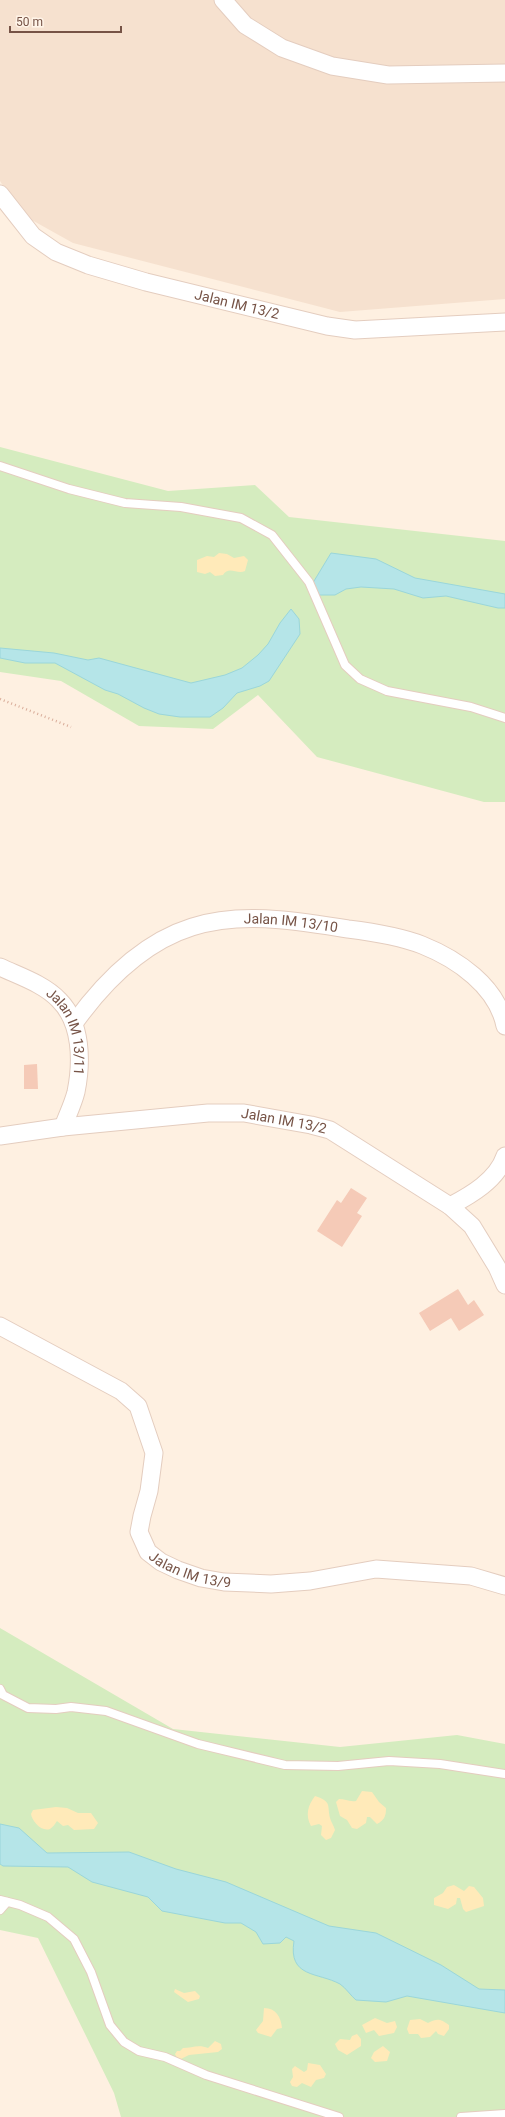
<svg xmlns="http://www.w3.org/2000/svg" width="505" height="2117" viewBox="0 0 505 2117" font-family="Roboto,sans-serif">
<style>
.residential{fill:#f6e1cf}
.green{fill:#d5ecbf}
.sand{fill:#ffeab9}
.water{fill:#b5e5e8;stroke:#9ad6da}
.building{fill:#f5cab7}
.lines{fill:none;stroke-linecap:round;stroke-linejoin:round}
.service-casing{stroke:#e4cdbf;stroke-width:10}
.minor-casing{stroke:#e4cdbf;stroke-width:19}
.path{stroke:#d9ad9a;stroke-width:2.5;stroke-dasharray:1 3;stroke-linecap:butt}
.service{stroke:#fff;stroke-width:8}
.minor{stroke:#fff;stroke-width:17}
.labels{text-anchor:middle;stroke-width:3.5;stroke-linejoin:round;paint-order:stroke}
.street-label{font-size:14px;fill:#765346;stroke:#fff4e8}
</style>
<rect width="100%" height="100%" fill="#fef0e1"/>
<!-- residential -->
<polygon class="residential" points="0,0 505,0 505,299 340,312 73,243 21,214 0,181"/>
<!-- green -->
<g class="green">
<polygon points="0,447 168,491 255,485 289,517 505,541 505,802 484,802 317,757 258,695 213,729 139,726 61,681 0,672"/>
<polygon points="0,1628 173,1729 340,1747 457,1735 505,1744 505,2117 121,2117 114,2093 38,1938 0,1930"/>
</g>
<!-- sand -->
<g class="sand">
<path d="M 219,553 L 227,554 L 234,558 L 244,556 L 248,560 L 245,571 C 237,575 229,565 223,575 L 215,576 L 210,572 L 205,574 L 197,572 L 197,560 L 207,556 L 214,557 Z"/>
<path d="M 362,1791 L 372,1792 L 379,1802 L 386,1808 C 386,1815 385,1820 377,1824 L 370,1817 L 367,1817 L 366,1823 L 357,1829 L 352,1828 L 347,1820 L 340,1816 L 336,1802 L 339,1799 C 345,1799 349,1802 356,1801 Z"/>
<path d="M 315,1796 C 332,1802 327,1804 330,1818 C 331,1822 334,1826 335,1830 L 331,1838 L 326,1840 L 321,1835 L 322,1826 L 319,1824 L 311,1826 C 305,1815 308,1805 315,1796 Z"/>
<path d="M 56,1807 L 67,1808 L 78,1813 L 91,1813 L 98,1823 L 94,1829 L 74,1830 L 68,1825 L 63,1826 L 57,1821 C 55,1824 53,1827 50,1829 C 41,1832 32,1821 31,1814 L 33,1810 Z"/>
<polygon points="454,1885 464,1891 469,1886 474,1887 483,1898 484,1906 466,1912 463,1909 460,1898 457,1898 456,1904 448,1909 434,1905 434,1898 443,1893 447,1887"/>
<polygon points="175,1989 184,1993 195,1991 200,1996 199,1999 188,2002 174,1992"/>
<path d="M 264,2008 C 276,2008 281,2017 282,2028 L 277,2029 L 271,2037 L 258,2033 L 256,2030 L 263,2021 Z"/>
<polygon points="375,2018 387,2023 395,2021 397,2027 394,2033 379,2036 374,2030 366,2033 362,2025"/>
<path d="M 420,2019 L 428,2023 C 438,2018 440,2019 449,2025 L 449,2029 L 444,2036 L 438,2034 L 436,2031 L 430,2037 L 421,2038 L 418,2034 L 409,2034 L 407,2029 L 410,2020 Z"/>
<polygon points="357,2034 361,2039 361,2046 347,2055 338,2050 335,2044 340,2039 350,2040 352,2036"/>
<path d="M 215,2041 L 221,2044 L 222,2049 L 218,2052 L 189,2055 L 181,2059 L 177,2058 L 175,2054 L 177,2051 L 180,2051 L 183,2048 C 191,2048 199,2044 208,2048 Z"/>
<polygon points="383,2046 390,2052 387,2061 375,2062 371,2058 374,2052"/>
<polygon points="308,2063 320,2065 326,2074 324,2078 316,2080 311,2087 302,2083 297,2087 292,2086 290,2082 293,2077 292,2069 295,2066 304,2072 307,2070"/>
</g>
<!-- water -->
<g class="water">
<polygon points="331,553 376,559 415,578 505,594 505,608 498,608 446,596 423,598 394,589 361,587 346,589 335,595 316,595 311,586"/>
<polygon points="291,609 299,619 300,634 269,681 260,686 237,693 223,708 210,717 180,717 159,714 144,708 118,694 105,690 55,663 25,663 0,658 0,648 54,653 88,660 99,658 191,683 225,675 242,668 258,655 268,644 280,623"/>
<path d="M 0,1824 L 19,1828 L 47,1853 L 129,1852 L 176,1869 L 226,1882 L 329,1926 L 376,1933 L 441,1965 L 479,1989 L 505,1990 L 505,2013 L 407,1996 L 386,2002 L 356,2000 C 351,1996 346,1988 340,1984 C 318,1972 288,1978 294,1941 L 286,1937 L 280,1943 L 263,1944 L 256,1932 L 241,1923 L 225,1923 L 162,1911 L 148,1897 L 92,1882 L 68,1867 L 3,1866 L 0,1864 Z"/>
</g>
<!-- building -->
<g class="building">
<polygon points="37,1064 38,1089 24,1089 24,1065"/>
<polygon points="351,1188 367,1198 357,1213 362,1216 342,1247 317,1231 337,1200 341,1203"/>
<polygon points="458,1289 468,1305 474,1300 484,1315 459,1331 451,1318 430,1331 419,1313"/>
</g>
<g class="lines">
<!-- service casing -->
<g class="service-casing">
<g id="service">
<polyline points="0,466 69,489 125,503 181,507 241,518 272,535 309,582 345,665 360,679 387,691 471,707 505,718"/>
<polyline points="0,1689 3,1695 28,1708 56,1709 71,1707 106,1711 198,1744 285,1765 338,1766 389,1761 440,1764 505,1774"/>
<polyline points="0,1900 20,1905 48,1917 74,1939 91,1972 110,2025 124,2042 139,2051 165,2057 206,2075 339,2117"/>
<polyline points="0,1910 7,1902"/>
<polyline points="461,2117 505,2114"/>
</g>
</g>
<!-- minor casing -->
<g class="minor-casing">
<g id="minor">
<polyline points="223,0 245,25 282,48 332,66 388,75 505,73"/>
<path id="s1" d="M 0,194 L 33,236 L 56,252 L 88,265 L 146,282 L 327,326 L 355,330 L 505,322"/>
<path id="s2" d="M 0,967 C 19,976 44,984 59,1000 C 82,1023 82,1062 76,1092 C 73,1104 67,1116 63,1127"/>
<path id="s3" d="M 75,1022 C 104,982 144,942 192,927 C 242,911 297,921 348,929 C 372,932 399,936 422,945 C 457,959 497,986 505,1026"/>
<path id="s4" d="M 0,1136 L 63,1127 L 208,1113 L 244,1113 L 311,1125 L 330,1130 L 450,1206 L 472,1226 L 497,1267 L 505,1285"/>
<path d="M 450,1206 C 471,1195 497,1180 505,1156"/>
<path id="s5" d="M 0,1326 L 121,1391 L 138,1406 L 154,1453 L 149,1491 L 142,1516 L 139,1532 L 148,1552 L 161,1562 L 178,1570 L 201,1578 L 224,1582 L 271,1584 L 310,1581 L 376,1569 L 471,1576 L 505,1586"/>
</g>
</g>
<!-- path -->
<polyline class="path" points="0,699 71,727"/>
<!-- service -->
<use href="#service" class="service"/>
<!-- minor -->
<use href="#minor" class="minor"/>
</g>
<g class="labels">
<!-- street labels -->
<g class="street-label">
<text dy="5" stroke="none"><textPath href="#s1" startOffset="270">Jalan IM 13/2</textPath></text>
<text dy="5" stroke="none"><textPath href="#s3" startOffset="253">Jalan IM 13/10</textPath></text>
<text dy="5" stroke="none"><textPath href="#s2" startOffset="101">Jalan IM 13/11</textPath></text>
<text dy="5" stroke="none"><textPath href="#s4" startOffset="286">Jalan IM 13/2</textPath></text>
<text dy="5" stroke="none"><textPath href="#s5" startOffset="359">Jalan IM 13/9</textPath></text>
</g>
</g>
<!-- scale -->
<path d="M10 26v6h111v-6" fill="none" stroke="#765346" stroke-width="2"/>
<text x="16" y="26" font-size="12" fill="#765346" stroke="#fff4e8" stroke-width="3" paint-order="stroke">50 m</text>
</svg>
